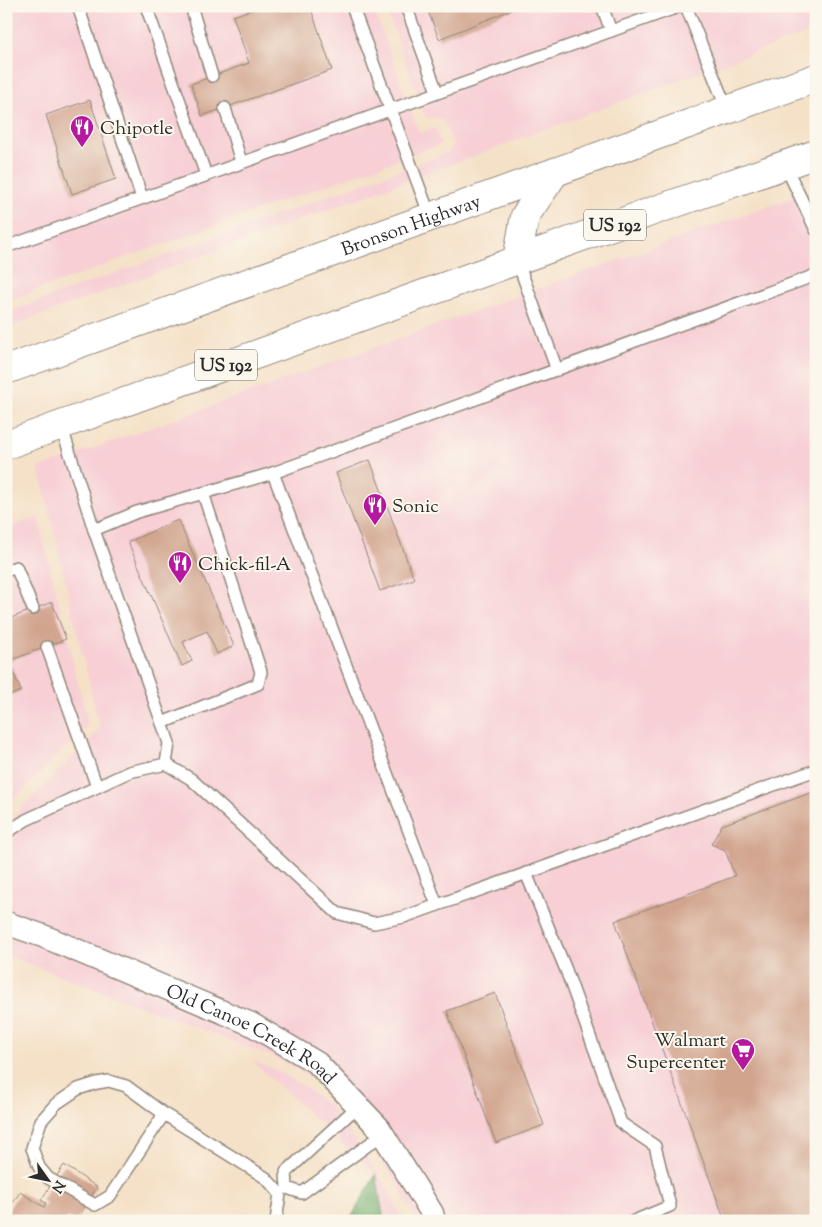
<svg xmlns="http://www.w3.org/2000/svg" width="822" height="1227" viewBox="0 0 822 1227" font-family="'Sorts Mill Goudy',serif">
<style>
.built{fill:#f7cfd5}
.forest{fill:#74ae6d;stroke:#506c4c}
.building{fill:#d1a48e}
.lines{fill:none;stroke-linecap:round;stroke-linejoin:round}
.lane-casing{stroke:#90867a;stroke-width:14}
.street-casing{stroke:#90867a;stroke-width:25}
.highway-casing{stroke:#90867a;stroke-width:30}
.lane{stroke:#fff;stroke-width:11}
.street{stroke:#fff;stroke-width:22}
.highway{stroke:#fff;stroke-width:28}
.labels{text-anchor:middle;stroke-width:4;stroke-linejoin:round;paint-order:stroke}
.shield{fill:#fbf7ec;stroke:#696865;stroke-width:1}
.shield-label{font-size:18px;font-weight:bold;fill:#2b2b2b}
.poi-label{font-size:19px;fill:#2b2b2b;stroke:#fbf7ec;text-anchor:start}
.street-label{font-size:19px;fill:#2b2b2b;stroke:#fbf7ec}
</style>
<rect width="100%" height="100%" fill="#fbf7ec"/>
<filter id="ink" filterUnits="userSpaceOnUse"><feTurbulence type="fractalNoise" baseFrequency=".02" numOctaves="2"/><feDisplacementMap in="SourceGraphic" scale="10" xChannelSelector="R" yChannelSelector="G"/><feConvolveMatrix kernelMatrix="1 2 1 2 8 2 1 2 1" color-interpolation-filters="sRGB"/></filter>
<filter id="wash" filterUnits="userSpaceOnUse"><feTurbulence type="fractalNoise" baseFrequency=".0096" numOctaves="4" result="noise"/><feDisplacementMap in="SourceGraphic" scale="20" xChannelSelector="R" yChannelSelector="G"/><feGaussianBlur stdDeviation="1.12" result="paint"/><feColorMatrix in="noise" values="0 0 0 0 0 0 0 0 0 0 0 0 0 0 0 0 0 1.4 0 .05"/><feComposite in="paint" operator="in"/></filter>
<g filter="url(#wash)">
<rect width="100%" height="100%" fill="#f5e1c8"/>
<!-- built -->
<g class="built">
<polygon points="6,6 373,6 419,133 435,128 441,144 6,301"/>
<polygon points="385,6 816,6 816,30 6,328 6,313 449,152 453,144 444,122 437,117 426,118"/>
<polygon points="816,189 816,1221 416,1221 395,1180 353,1119 336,1098 312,1079 281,1060 6,955 6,824 100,729 39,468"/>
<polygon points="38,517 88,725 6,807 6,528"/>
<polygon points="252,1061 276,1070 306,1088 328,1105 344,1124 385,1184 403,1221 384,1221 376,1174"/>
</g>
<!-- forest -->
<polygon class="forest" points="376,1174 384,1221 349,1221"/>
<g id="blocks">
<!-- building -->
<g class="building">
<polygon points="262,6 310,6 332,70 202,116 191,84 249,63 233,16"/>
<polygon points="426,6 509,6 511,10 439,39"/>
<polygon points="90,100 116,179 72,194 46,115"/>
<polygon points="370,460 414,579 380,591 336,473"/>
<polygon points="178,520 234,646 217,654 207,631 183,642 192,661 182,666 128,542"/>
<polygon points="52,602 66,639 9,661 21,691 6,697 6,620"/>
<polygon points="816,791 816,1221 725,1221 615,921 735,876 725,850 711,844 722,825"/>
<polygon points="495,993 544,1125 496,1143 447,1011"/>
<polygon points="64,1165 97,1187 76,1221 67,1217 65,1221 6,1221 6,1213 20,1192 44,1207 46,1203 41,1200"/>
</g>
</g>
</g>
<g filter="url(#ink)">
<use href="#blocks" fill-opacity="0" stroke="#90867a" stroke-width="1"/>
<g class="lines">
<!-- lane casing -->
<g class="lane-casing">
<g id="lane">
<polyline points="78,6 142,198"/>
<polyline points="146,6 206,175"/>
<polyline points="191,6 212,76"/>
<polyline points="352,6 430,216"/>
<polyline points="406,6 437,92"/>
<polyline points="602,6 611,31"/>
<polyline points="686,6 727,110"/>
<polyline points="225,108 241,162"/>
<polyline points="785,165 816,230"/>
<polyline points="6,247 681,6"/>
<polyline points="517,260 557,370"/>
<polyline points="61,425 94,530 169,743 166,764"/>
<polyline points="273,473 437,905"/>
<polyline points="94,530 137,512 273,473 816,275"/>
<polyline points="6,571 16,567 33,609"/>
<polyline points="47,647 97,787"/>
<polyline points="162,723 258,684 261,672 203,493"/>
<polyline points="6,833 26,820 129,772 166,764 191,779 337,913 374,923 404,917 816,770"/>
<polyline points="526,873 566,970 621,1123 655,1146 670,1206 634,1221"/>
<polyline points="358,1106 286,1172 287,1188 302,1193 383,1134"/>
<polyline points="164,1114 110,1196 95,1205 48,1178 39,1167 32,1148 41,1121 56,1104 78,1089 97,1083 109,1081 126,1086 164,1114 266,1178 280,1194 276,1221"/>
</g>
</g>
<!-- street casing -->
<g class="street-casing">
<g id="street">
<path id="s1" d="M 6,923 L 43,936 L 251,1024 L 317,1063 L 379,1128 L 432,1213 L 434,1221"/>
</g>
</g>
<!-- highway casing -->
<g class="highway-casing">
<g id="highway">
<polyline points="517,260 525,216 555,172"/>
<path id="s2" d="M 6,370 L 816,78"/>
<polyline points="6,445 656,210 816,154"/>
</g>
</g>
<!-- lane -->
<use href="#lane" class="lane"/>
<!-- street -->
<use href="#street" class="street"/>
<!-- highway -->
<use href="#highway" class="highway"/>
</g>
</g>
<!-- icons -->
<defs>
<g id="restaurant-pin" transform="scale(1.25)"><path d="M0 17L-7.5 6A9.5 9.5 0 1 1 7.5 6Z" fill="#b5179e" stroke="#fbf7ec"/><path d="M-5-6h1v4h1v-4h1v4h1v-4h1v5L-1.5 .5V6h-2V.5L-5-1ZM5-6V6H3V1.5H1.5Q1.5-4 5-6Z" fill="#fff"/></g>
<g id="supermarket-pin" transform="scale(1.25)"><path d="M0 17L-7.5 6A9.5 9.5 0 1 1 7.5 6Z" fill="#b5179e" stroke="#fbf7ec"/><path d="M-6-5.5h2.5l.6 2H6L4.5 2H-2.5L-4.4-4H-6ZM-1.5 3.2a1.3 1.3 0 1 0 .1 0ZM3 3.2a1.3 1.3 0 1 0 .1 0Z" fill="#fff"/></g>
</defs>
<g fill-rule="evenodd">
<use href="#restaurant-pin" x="82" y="127"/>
<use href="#restaurant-pin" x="375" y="505"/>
<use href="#restaurant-pin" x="180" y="563"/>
<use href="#supermarket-pin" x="743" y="1050"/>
</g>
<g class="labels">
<!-- shield labels -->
<g class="shield">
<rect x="584" y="209.5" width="62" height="31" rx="4"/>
<rect x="195" y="349.5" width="62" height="31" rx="4"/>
</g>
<g class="shield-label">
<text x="615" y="231">US 192</text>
<text x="226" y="371">US 192</text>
</g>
<!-- poi labels -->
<g class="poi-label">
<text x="100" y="134">Chipotle</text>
<text x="392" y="512">Sonic</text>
<text x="198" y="570">Chick-fil-A</text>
<text x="726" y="1046" text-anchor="end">Walmart<tspan x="726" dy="22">Supercenter</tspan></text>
</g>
<!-- street labels -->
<g class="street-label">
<text dy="7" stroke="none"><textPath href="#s2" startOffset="430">Bronson Highway</textPath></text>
<text dy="7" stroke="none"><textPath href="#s1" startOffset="270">Old Canoe Creek Road</textPath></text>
</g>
</g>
<!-- margin -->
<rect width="822" height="1227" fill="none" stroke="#fbf7ec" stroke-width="25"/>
<!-- north arrow -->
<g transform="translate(48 1180) rotate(123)" stroke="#fbf7ec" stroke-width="4" paint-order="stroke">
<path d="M0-4L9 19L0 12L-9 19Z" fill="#2b2b2b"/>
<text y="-8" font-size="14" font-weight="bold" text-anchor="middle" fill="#2b2b2b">N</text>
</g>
</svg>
